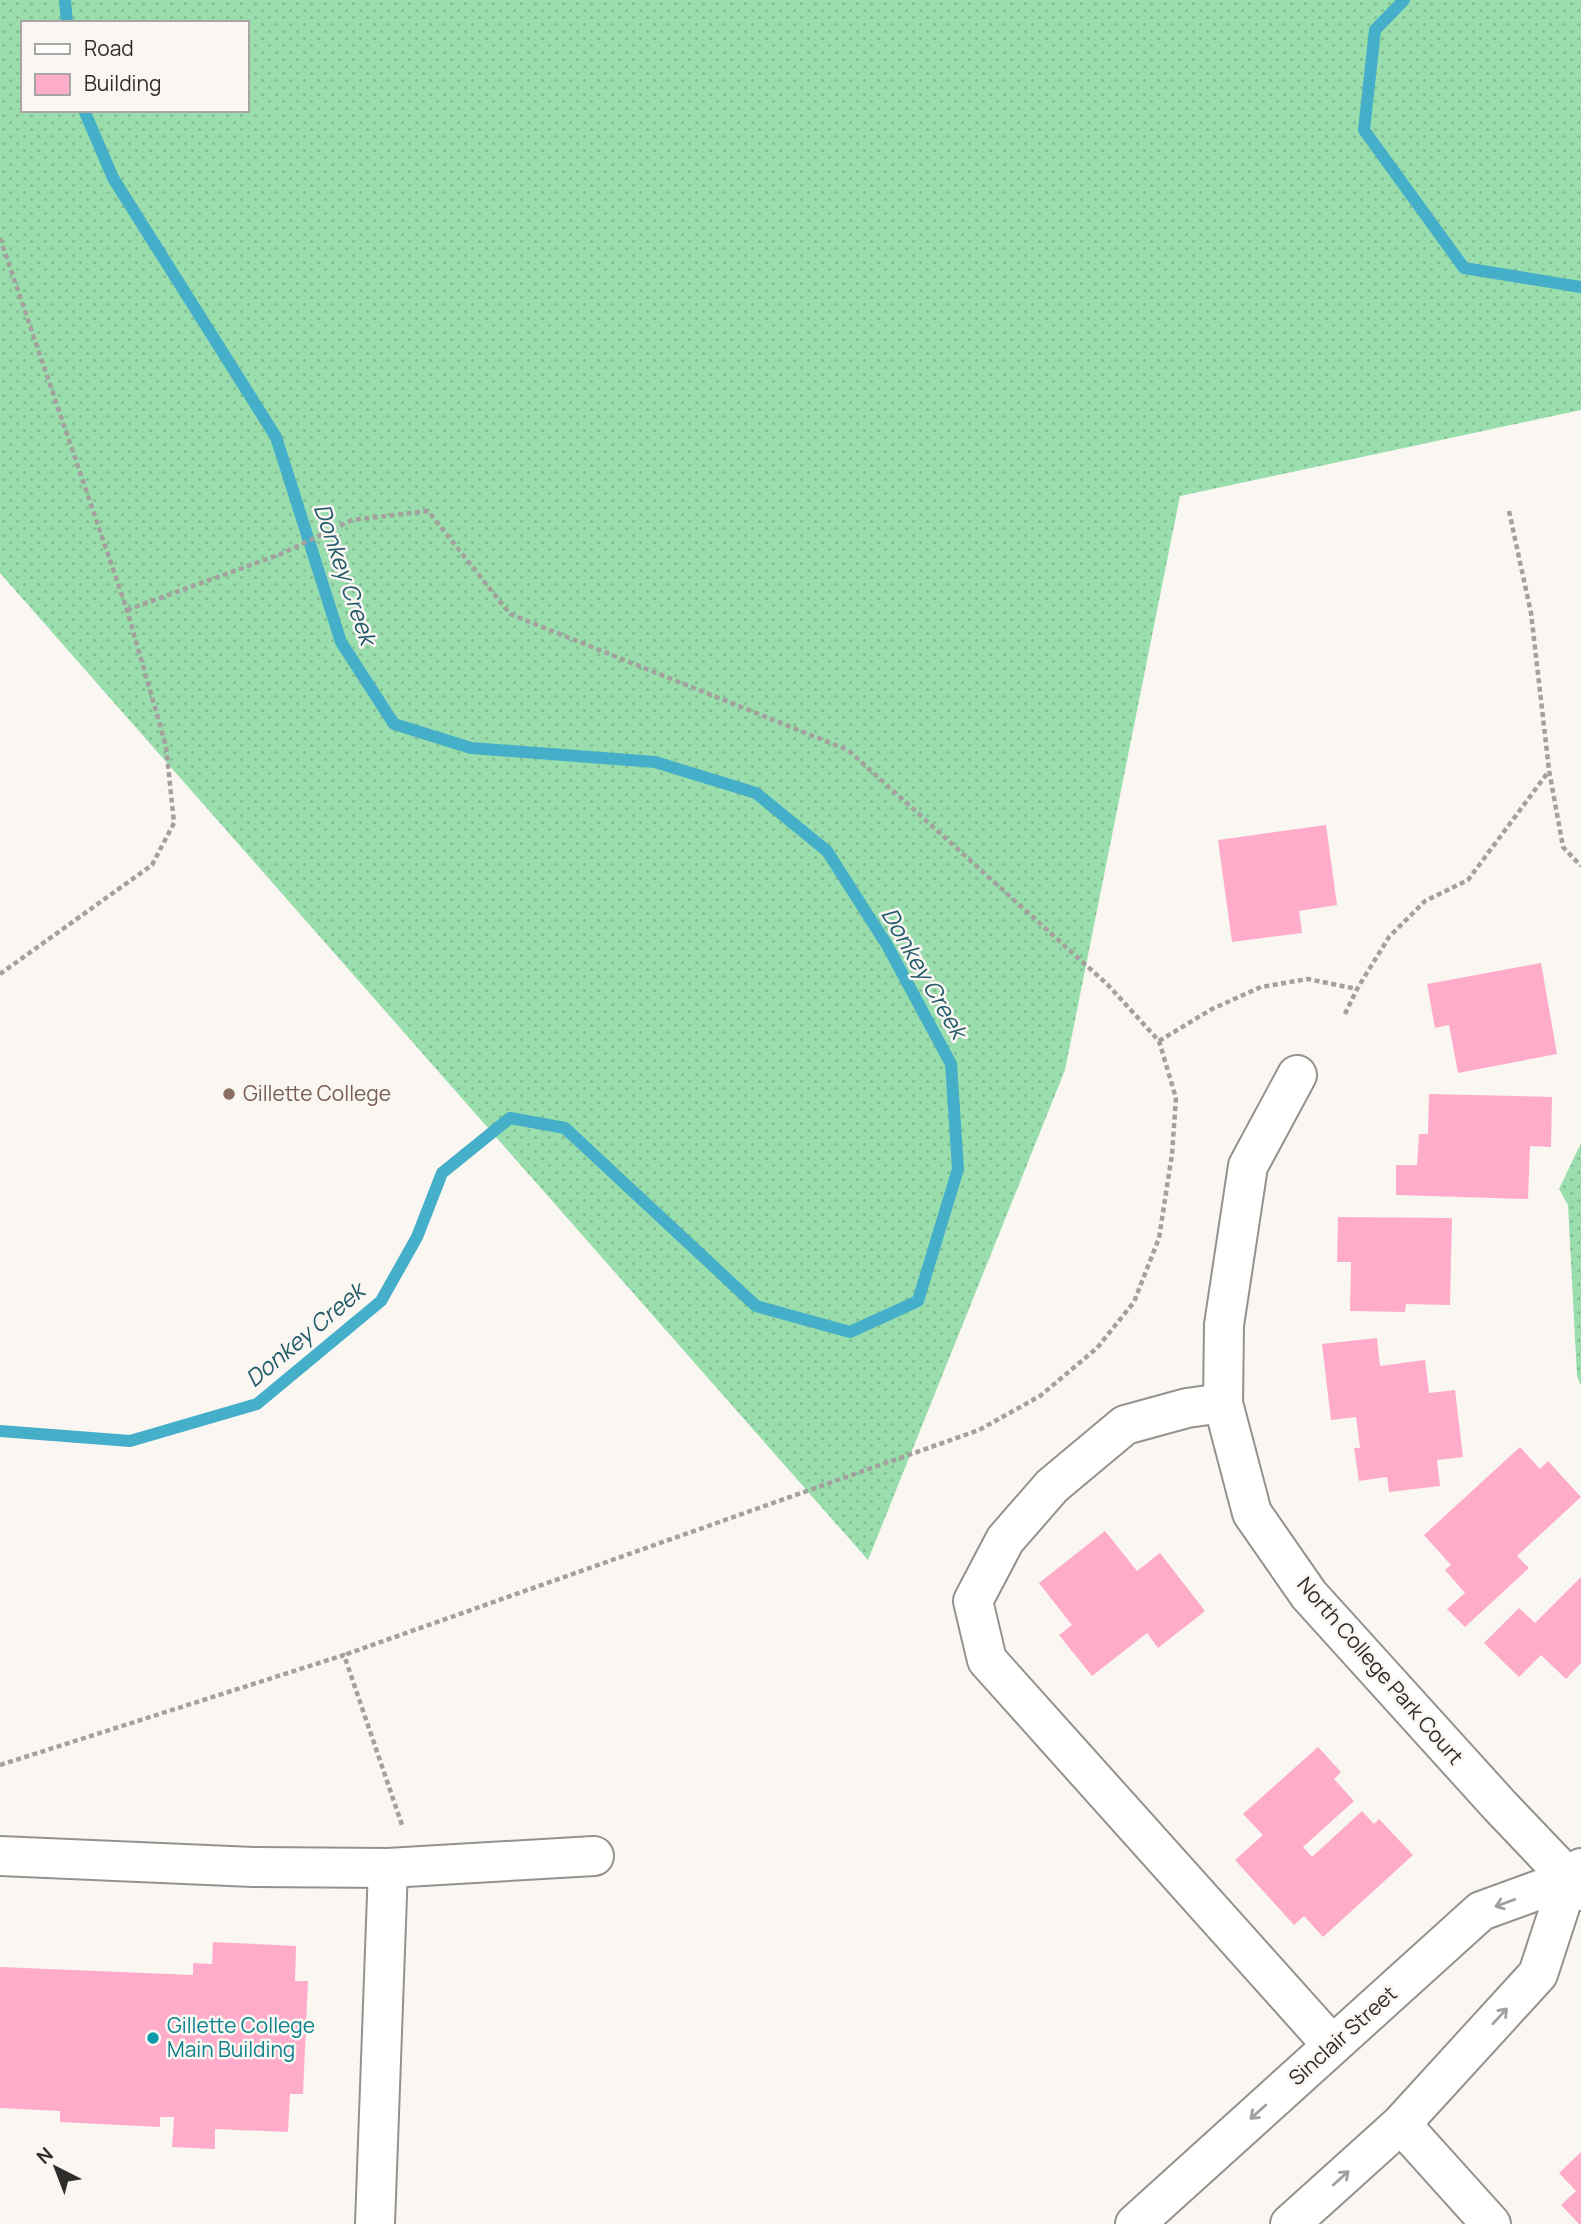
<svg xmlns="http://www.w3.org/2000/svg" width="1581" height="2224" viewBox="0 0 1581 2224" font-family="Manrope,sans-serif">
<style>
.grass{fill:url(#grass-dots);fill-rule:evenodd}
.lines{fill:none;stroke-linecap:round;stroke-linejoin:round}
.stream{stroke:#45aec9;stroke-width:12}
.building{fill:#feacca}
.minor-casing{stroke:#95928e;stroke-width:42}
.path{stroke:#a3a09d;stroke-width:4.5;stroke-dasharray:5 3.5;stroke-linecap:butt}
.minor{stroke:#fff;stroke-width:38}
.oneway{stroke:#a1a0a0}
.education-dot{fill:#8d6e63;stroke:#faf6f2;stroke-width:2.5}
.culture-dot{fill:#0f9aa8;stroke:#faf6f2;stroke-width:2.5}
.labels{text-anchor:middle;stroke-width:5;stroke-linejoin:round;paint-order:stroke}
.education-label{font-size:21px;fill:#785e54;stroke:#faf6f2;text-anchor:start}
.street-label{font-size:21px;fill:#2e2d2c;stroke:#faf6f2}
.culture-label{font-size:21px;fill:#0d838f;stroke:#faf6f2;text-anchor:start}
.water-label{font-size:23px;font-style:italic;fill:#235b6a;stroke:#faf6f2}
</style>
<defs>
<pattern id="grass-dots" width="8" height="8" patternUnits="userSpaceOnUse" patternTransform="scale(1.75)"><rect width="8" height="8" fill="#9adead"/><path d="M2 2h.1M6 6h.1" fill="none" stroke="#85bf95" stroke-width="1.8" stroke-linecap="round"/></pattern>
</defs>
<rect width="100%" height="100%" fill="#faf6f2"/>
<!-- grass -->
<g class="grass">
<path d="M 0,0 L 1581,0 L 1581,410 L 1180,496 L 1065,1070 L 868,1560 L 0,573 ZM 23,23 L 247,23 L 247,110 L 23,110 Z"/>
<polygon points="1581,1143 1581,1386 1577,1376 1568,1205 1559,1189"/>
</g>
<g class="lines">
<!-- stream -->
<g class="stream">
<polyline points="65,0 67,23"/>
<polyline points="1404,0 1375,30 1364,130 1464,268 1581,287"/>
<polyline points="0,1431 130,1441 257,1404 381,1301 417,1237 442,1173 510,1118 565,1128 756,1306 850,1332 918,1301 958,1169 951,1064 887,945 827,851 756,793 655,762 471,748 394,724 341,642 276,437 113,178 84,110"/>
</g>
</g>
<!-- building -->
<g class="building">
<polygon points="1326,825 1337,905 1299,911 1302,933 1232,942 1218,840"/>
<polygon points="1541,963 1557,1054 1458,1073 1449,1025 1435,1028 1427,984"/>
<polygon points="1429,1094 1552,1097 1551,1147 1530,1146 1528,1199 1396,1195 1396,1165 1417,1165 1419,1134 1428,1134"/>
<polygon points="1338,1217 1452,1218 1450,1305 1406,1304 1405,1312 1350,1311 1351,1262 1337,1262"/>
<polygon points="1377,1338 1380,1366 1425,1360 1429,1393 1455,1390 1463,1457 1437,1460 1440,1486 1389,1492 1387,1477 1359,1481 1354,1448 1360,1448 1356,1417 1331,1420 1322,1344"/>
<polygon points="1520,1447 1540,1469 1548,1461 1581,1497 1517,1556 1529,1568 1465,1627 1447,1609 1465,1593 1445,1570 1451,1565 1424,1535"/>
<polygon points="1105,1531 1137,1571 1160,1553 1205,1611 1158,1648 1147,1633 1092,1676 1059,1635 1072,1625 1039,1583"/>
<polygon points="1581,1577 1581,1663 1566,1679 1541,1655 1519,1677 1484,1643 1519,1608 1535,1623"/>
<polygon points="1318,1747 1341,1772 1334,1779 1354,1801 1303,1847 1312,1857 1362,1811 1374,1824 1379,1819 1413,1855 1323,1937 1304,1916 1294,1925 1235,1860 1263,1835 1243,1814"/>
<polygon points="213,1942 296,1946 295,1981 308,1981 303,2094 290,2094 288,2132 215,2129 215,2149 172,2147 174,2117 160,2117 160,2127 60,2122 60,2111 0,2108 0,1967 193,1975 193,1963 212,1964"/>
<polygon points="1581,2152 1581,2224 1579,2224 1561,2205 1576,2191 1559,2173"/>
</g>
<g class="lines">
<!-- minor casing -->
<g class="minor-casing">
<g id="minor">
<polyline points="1297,1075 1248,1166 1224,1325 1223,1403 1252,1513 1309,1595 1500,1806 1581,1891"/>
<polyline points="1223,1403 1187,1408 1125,1425 1052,1486 1005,1540 973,1601 987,1660 1332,2045"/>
<polyline points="0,1856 253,1867 388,1868 594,1856"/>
<polyline points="1401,2124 1491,2224"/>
<polyline points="375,2224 388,1868"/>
<polyline points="1135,2224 1481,1911 1569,1879 1581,1868"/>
<polyline points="1290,2224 1401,2124 1538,1974 1569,1879"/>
</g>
</g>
<!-- path -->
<g class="path">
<polyline points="0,238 127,610 166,746 174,823 152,865 0,974"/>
<polyline points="1509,511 1531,613 1549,770 1563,847 1581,866"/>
<polyline points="127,610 281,554 352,520 428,511 510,614 848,750 1108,985 1159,1041 1176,1098 1172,1154 1159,1238 1134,1302 1097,1348 1040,1396 979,1430 344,1655"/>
<polyline points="1345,1014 1357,989 1389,937 1425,901 1468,880 1549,771"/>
<polyline points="1159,1041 1212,1009 1261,987 1308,979 1357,989"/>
<polyline points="0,1765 344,1655 402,1825"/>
</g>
<!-- minor -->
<use href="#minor" class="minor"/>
</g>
<!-- one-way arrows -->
<defs><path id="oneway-shaft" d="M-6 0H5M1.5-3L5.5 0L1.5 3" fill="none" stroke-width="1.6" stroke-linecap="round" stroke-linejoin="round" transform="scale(1.75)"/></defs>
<g class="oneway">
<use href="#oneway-shaft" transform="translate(1505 1903) rotate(160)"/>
<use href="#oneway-shaft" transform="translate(1500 2016) rotate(-47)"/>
<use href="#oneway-shaft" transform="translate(1258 2112) rotate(138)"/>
<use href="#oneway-shaft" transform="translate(1341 2178) rotate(-42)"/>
</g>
<!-- markers -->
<circle class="education-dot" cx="229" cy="1094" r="7"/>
<circle class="culture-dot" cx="153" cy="2038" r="7"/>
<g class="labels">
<!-- education labels -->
<g class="education-label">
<text x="243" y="1101">Gillette College</text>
</g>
<!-- street labels -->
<g class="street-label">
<text transform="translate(1380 1671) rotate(49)" y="7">North College Park Court</text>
<text transform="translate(1343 2036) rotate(-42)" y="7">Sinclair Street</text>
</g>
<!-- culture labels -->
<g class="culture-label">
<text x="167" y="2033">Gillette College<tspan x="167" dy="24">Main Building</tspan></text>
</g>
<!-- water labels -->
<g class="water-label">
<text transform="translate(345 574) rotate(71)" y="8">Donkey Creek</text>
<text transform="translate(924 973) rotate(60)" y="8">Donkey Creek</text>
<text transform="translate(305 1335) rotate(-40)" y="8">Donkey Creek</text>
</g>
</g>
<!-- legend -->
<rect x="21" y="21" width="228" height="91" fill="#faf6f2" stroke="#a8a6a3" stroke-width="2"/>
<rect x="35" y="44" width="35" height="10" fill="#ffffff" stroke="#a8a6a3" stroke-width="2"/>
<text x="84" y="56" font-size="21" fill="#2e2d2c">Road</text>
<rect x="35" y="74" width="35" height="21" fill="#feacca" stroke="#a8a6a3" stroke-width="2"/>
<text x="84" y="91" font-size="21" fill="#2e2d2c">Building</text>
<!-- north arrow -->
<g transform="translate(56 2168) rotate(318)" stroke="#faf6f2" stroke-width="5" paint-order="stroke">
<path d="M0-5L12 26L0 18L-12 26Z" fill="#2e2d2c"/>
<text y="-10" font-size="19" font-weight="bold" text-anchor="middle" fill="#2e2d2c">N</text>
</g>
</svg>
